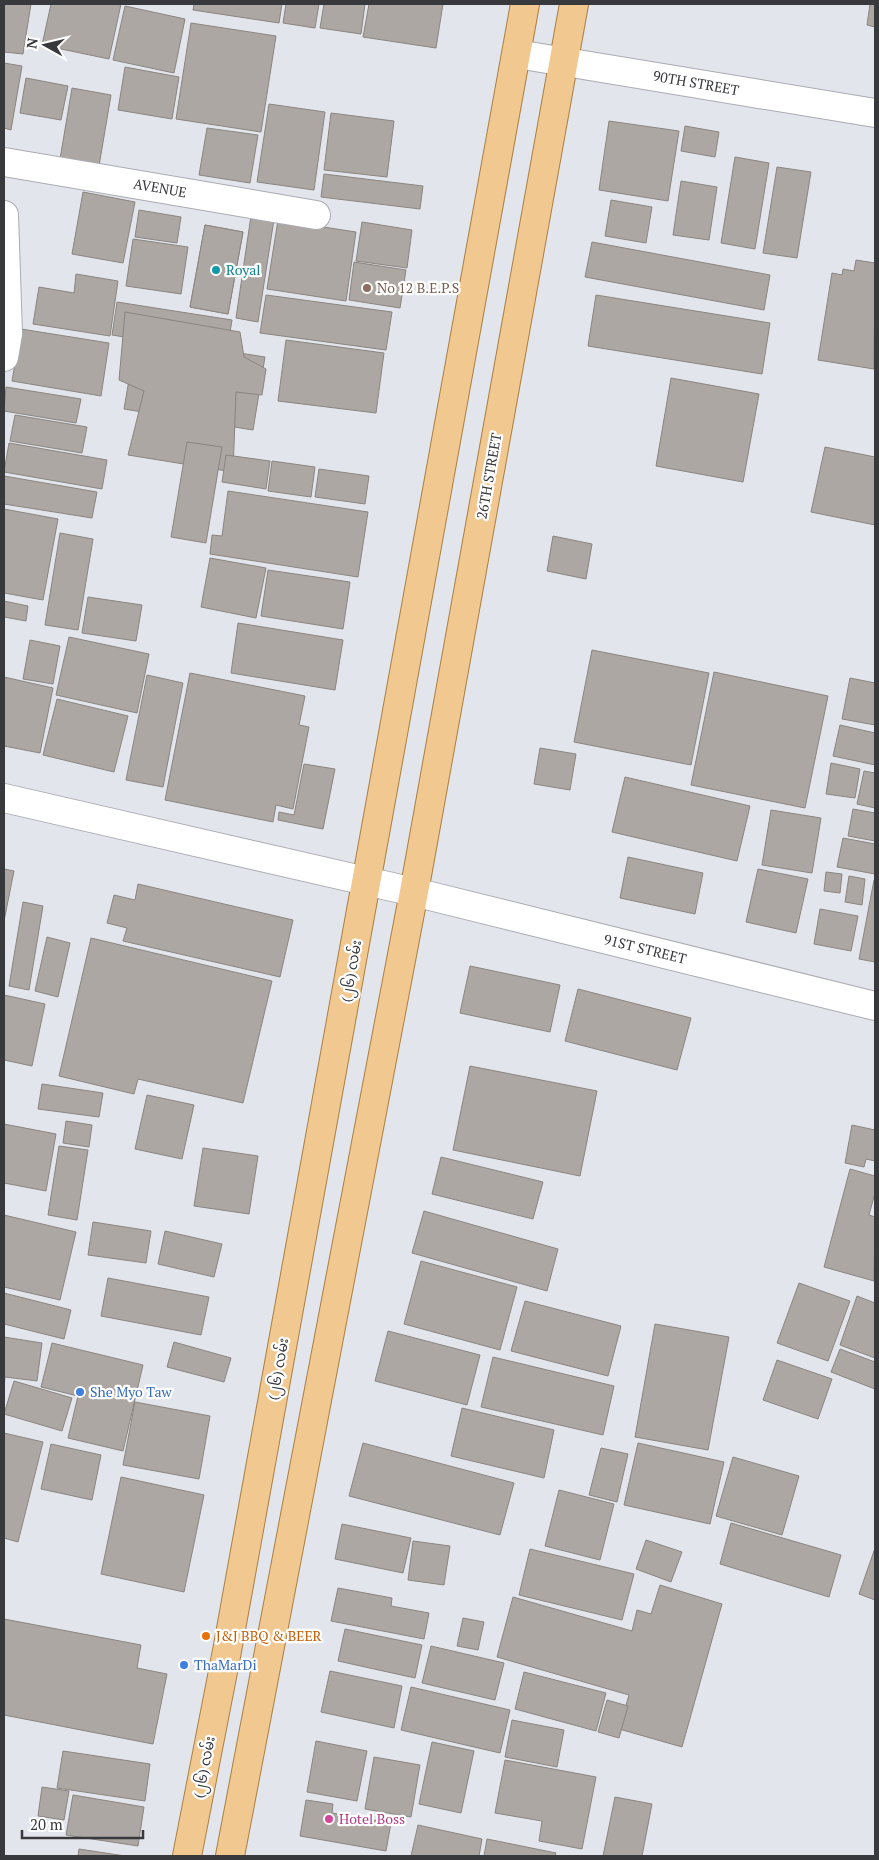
<svg xmlns="http://www.w3.org/2000/svg" width="879" height="1860" viewBox="0 0 879 1860" font-family="'PT Serif','Noto Sans Myanmar',serif">
<style>
.building{fill:#ada7a3;stroke:#8b8581}
.lines{fill:none;stroke-linecap:round;stroke-linejoin:round}
.minor-casing{stroke:#a9acb2;stroke-width:30}
.major-casing{stroke:#aa7f42;stroke-width:30}
.minor{stroke:#fff;stroke-width:28}
.major{stroke:#f1c88f;stroke-width:28}
.culture-dot{fill:#0f9aa8;stroke:#fff;stroke-width:2}
.education-dot{fill:#8d6e63;stroke:#fff;stroke-width:2}
.shop-dot{fill:#3f7fe0;stroke:#fff;stroke-width:2}
.food-dot{fill:#e8710a;stroke:#fff;stroke-width:2}
.hotel-dot{fill:#d1479c;stroke:#fff;stroke-width:2}
.labels{text-anchor:middle;stroke-width:4.5;stroke-linejoin:round;paint-order:stroke}
.street-label{font-size:14px;fill:#38393c;stroke:#fff}
.culture-label{font-size:14px;fill:#0d838f;stroke:#fff;text-anchor:start}
.education-label{font-size:14px;fill:#785e54;stroke:#fff;text-anchor:start}
.shop-label{font-size:14px;fill:#366cbe;stroke:#fff;text-anchor:start}
.food-label{font-size:14px;fill:#c56008;stroke:#fff;text-anchor:start}
.hotel-label{font-size:14px;fill:#b23c85;stroke:#fff;text-anchor:start}
</style>
<rect width="100%" height="100%" fill="#e2e5eb"/>
<!-- building -->
<g class="building">
<polygon points="4,4 31,4 23,54 4,52"/>
<polygon points="51,4 121,4 109,59 42,45"/>
<polygon points="194,4 282,4 279,23 193,10"/>
<polygon points="286,4 319,4 315,28 283,23"/>
<polygon points="324,4 365,4 361,34 320,28"/>
<polygon points="369,4 443,4 436,48 363,37"/>
<polygon points="870,4 875,4 875,27 867,25"/>
<polygon points="125,6 185,19 174,73 113,60"/>
<polygon points="191,23 276,36 261,132 176,119"/>
<polygon points="4,63 22,66 11,130 4,128"/>
<polygon points="125,67 179,77 172,119 118,110"/>
<polygon points="26,78 68,86 61,120 20,113"/>
<polygon points="72,88 111,95 98,172 59,165"/>
<polygon points="269,104 325,112 314,190 257,182"/>
<polygon points="331,113 394,121 387,177 324,170"/>
<polygon points="609,121 679,131 668,201 599,190"/>
<polygon points="685,126 719,132 715,157 681,151"/>
<polygon points="207,128 258,135 250,183 199,175"/>
<polygon points="735,157 769,163 755,249 721,243"/>
<polygon points="777,167 811,172 797,258 763,253"/>
<polygon points="324,174 423,186 420,209 321,197"/>
<polygon points="681,181 717,187 709,240 673,235"/>
<polygon points="83,192 135,202 123,263 72,254"/>
<polygon points="611,200 652,207 646,243 605,236"/>
<polygon points="252,209 275,213 258,322 236,318"/>
<polygon points="139,210 181,217 177,243 135,237"/>
<polygon points="278,220 356,232 346,301 267,289"/>
<polygon points="362,222 412,230 407,268 356,261"/>
<polygon points="205,225 243,232 228,314 190,307"/>
<polygon points="205,225 243,232 228,314 190,307"/>
<polygon points="133,239 188,247 181,294 126,286"/>
<polygon points="592,242 770,275 764,310 585,277"/>
<polygon points="856,260 875,263 874,369 818,360 832,273 842,275 843,269 854,271"/>
<polygon points="354,262 406,270 400,308 349,300"/>
<polygon points="76,274 118,281 110,336 33,324 39,287 74,293"/>
<polygon points="266,295 392,312 386,350 260,333"/>
<polygon points="596,295 770,323 762,374 588,346"/>
<polygon points="117,302 232,320 227,351 265,357 253,430 124,409 136,339 112,335"/>
<polygon points="125,312 240,332 244,357 266,369 262,395 236,392 233,472 128,455 144,391 119,380"/>
<polygon points="21,329 109,343 101,396 12,381"/>
<polygon points="286,340 384,353 376,413 278,401"/>
<polygon points="671,378 759,394 743,482 656,466"/>
<polygon points="6,387 81,399 76,423 4,411"/>
<polygon points="15,415 87,427 82,453 10,441"/>
<polygon points="187,442 222,447 206,543 171,537"/>
<polygon points="9,443 107,460 102,489 4,472"/>
<polygon points="825,447 875,457 875,525 811,512"/>
<polygon points="226,455 270,461 266,489 222,482"/>
<polygon points="272,461 315,467 311,497 268,491"/>
<polygon points="319,469 369,476 365,504 315,497"/>
<polygon points="4,476 97,492 92,518 4,504"/>
<polygon points="228,491 368,512 358,577 210,554 212,535 222,536"/>
<polygon points="4,509 58,519 43,600 4,593"/>
<polygon points="60,533 93,539 78,630 45,625"/>
<polygon points="553,536 592,544 586,579 547,571"/>
<polygon points="210,558 266,568 256,618 201,607"/>
<polygon points="268,570 350,582 343,629 261,616"/>
<polygon points="88,597 142,605 136,641 82,633"/>
<polygon points="4,601 28,606 26,621 4,617"/>
<polygon points="238,623 343,640 335,690 231,673"/>
<polygon points="69,637 149,654 137,713 56,695"/>
<polygon points="30,640 60,646 53,684 23,679"/>
<polygon points="592,650 709,673 691,765 574,742"/>
<polygon points="714,672 828,696 805,808 691,785"/>
<polygon points="190,673 305,696 299,725 309,727 293,809 276,805 273,822 165,800"/>
<polygon points="147,675 183,683 163,787 126,780"/>
<polygon points="4,677 53,688 40,753 4,746"/>
<polygon points="850,678 875,683 875,725 842,719"/>
<polygon points="57,699 128,716 114,772 43,755"/>
<polygon points="840,725 875,733 875,765 833,756"/>
<polygon points="540,748 576,754 570,790 534,784"/>
<polygon points="831,763 860,769 855,798 826,794"/>
<polygon points="304,764 335,769 323,829 278,820 279,812 294,815"/>
<polygon points="864,771 875,773 875,808 857,804"/>
<polygon points="625,777 750,806 737,861 612,832"/>
<polygon points="853,809 875,813 875,841 848,836"/>
<polygon points="771,810 821,818 812,873 762,865"/>
<polygon points="843,838 875,844 875,874 837,867"/>
<polygon points="628,857 703,873 695,914 620,898"/>
<polygon points="4,869 14,871 4,921"/>
<polygon points="758,869 808,879 796,933 746,922"/>
<polygon points="826,872 842,874 840,893 824,891"/>
<polygon points="849,876 865,879 862,905 845,902"/>
<polygon points="874,880 875,880 875,962 859,959"/>
<polygon points="138,884 293,920 280,977 123,941 127,928 107,923 114,895 135,900"/>
<polygon points="23,902 43,906 29,990 9,986"/>
<polygon points="820,909 858,916 851,951 814,944"/>
<polygon points="47,937 70,943 58,997 35,991"/>
<polygon points="91,938 272,981 243,1103 138,1079 134,1094 59,1076"/>
<polygon points="470,966 560,985 550,1032 460,1013"/>
<polygon points="578,989 691,1018 677,1070 565,1041"/>
<polygon points="4,995 45,1004 32,1066 4,1060"/>
<polygon points="470,1066 597,1091 580,1176 453,1150"/>
<polygon points="42,1084 103,1093 99,1117 38,1109"/>
<polygon points="147,1095 194,1105 182,1159 135,1149"/>
<polygon points="66,1121 92,1125 89,1147 63,1143"/>
<polygon points="4,1124 56,1134 46,1191 4,1183"/>
<polygon points="852,1125 875,1130 875,1161 866,1159 864,1167 845,1163"/>
<polygon points="59,1146 88,1150 77,1220 48,1215"/>
<polygon points="203,1148 258,1156 249,1214 194,1206"/>
<polygon points="441,1157 543,1182 533,1219 432,1194"/>
<polygon points="850,1169 875,1176 875,1193 869,1215 875,1217 874,1281 824,1267"/>
<polygon points="424,1211 558,1249 547,1291 412,1253"/>
<polygon points="4,1215 76,1232 60,1300 4,1287"/>
<polygon points="93,1222 151,1231 146,1263 88,1255"/>
<polygon points="165,1231 222,1244 214,1277 158,1264"/>
<polygon points="421,1261 517,1287 500,1350 404,1324"/>
<polygon points="108,1278 209,1297 201,1335 101,1316"/>
<polygon points="799,1283 850,1301 828,1361 777,1343"/>
<polygon points="4,1293 71,1310 64,1339 4,1324"/>
<polygon points="857,1296 875,1303 875,1358 840,1345"/>
<polygon points="525,1301 621,1326 608,1376 511,1351"/>
<polygon points="655,1324 729,1337 708,1450 635,1437"/>
<polygon points="388,1331 480,1355 467,1405 375,1381"/>
<polygon points="4,1337 42,1343 37,1381 5,1377 4,1388"/>
<polygon points="174,1342 231,1358 224,1382 167,1367"/>
<polygon points="52,1343 143,1365 123,1451 68,1438 78,1396 41,1387"/>
<polygon points="840,1349 875,1362 875,1389 831,1372"/>
<polygon points="493,1357 614,1386 603,1435 481,1407"/>
<polygon points="777,1360 832,1379 818,1419 763,1400"/>
<polygon points="14,1381 72,1398 62,1431 4,1414"/>
<polygon points="135,1402 210,1416 199,1479 123,1465"/>
<polygon points="462,1408 554,1430 544,1478 451,1456"/>
<polygon points="4,1433 43,1442 18,1542 4,1538"/>
<polygon points="363,1443 514,1483 500,1535 349,1496"/>
<polygon points="638,1443 724,1462 710,1524 624,1505"/>
<polygon points="51,1444 101,1455 92,1500 41,1489"/>
<polygon points="601,1448 628,1454 617,1502 589,1495"/>
<polygon points="733,1457 799,1476 782,1535 716,1516"/>
<polygon points="121,1477 204,1495 184,1592 101,1574"/>
<polygon points="559,1490 614,1504 600,1560 545,1546"/>
<polygon points="731,1523 841,1555 829,1597 720,1564"/>
<polygon points="342,1524 411,1538 403,1573 335,1559"/>
<polygon points="646,1540 682,1552 671,1582 636,1569"/>
<polygon points="413,1541 450,1546 444,1585 408,1580"/>
<polygon points="875,1548 875,1600 859,1594"/>
<polygon points="530,1549 634,1574 622,1620 519,1595"/>
<polygon points="660,1585 722,1604 682,1747 619,1729 629,1695 497,1657 513,1597 632,1631 637,1610 651,1614"/>
<polygon points="338,1588 392,1598 391,1606 429,1613 424,1639 331,1621"/>
<polygon points="463,1618 484,1622 478,1650 457,1646"/>
<polygon points="4,1619 141,1645 137,1668 167,1674 153,1744 4,1715"/>
<polygon points="345,1629 422,1645 415,1678 338,1661"/>
<polygon points="431,1646 504,1663 495,1700 422,1683"/>
<polygon points="330,1671 402,1686 394,1728 321,1712"/>
<polygon points="524,1672 606,1693 596,1731 515,1709"/>
<polygon points="411,1687 510,1710 500,1753 401,1730"/>
<polygon points="607,1700 628,1706 619,1738 598,1732"/>
<polygon points="512,1720 564,1730 557,1767 505,1757"/>
<polygon points="316,1741 367,1751 357,1801 307,1792"/>
<polygon points="432,1742 474,1751 461,1813 419,1804"/>
<polygon points="63,1751 150,1764 145,1801 57,1788"/>
<polygon points="374,1757 420,1765 411,1817 365,1809"/>
<polygon points="505,1760 596,1777 582,1849 539,1841 542,1821 495,1813"/>
<polygon points="42,1787 69,1791 64,1820 38,1816"/>
<polygon points="73,1795 144,1807 138,1846 66,1835"/>
<polygon points="615,1797 652,1804 642,1856 603,1856"/>
<polygon points="306,1800 333,1804 332,1813 391,1823 386,1851 300,1836"/>
<polygon points="418,1825 482,1839 479,1856 411,1856"/>
<polygon points="487,1839 556,1853 555,1856 484,1856"/>
<polygon points="79,1849 125,1856 78,1856"/>
</g>
<g class="lines">
<!-- minor casing -->
<g class="minor-casing">
<g id="minor">
<polyline points="517,54 875,113"/>
<polyline points="4,162 316,215"/>
<polyline points="4,215 8,334 4,357"/>
<polyline points="4,798 414,892 875,1006"/>
</g>
</g>
<!-- major casing -->
<g class="major-casing">
<g id="major">
<polyline points="187,1856 227,1651 525,4"/>
<polyline points="230,1856 414,892 574,4"/>
</g>
</g>
<!-- minor -->
<use href="#minor" class="minor"/>
<!-- major -->
<use href="#major" class="major"/>
</g>
<!-- markers -->
<circle class="culture-dot" cx="216" cy="270" r="5"/>
<circle class="education-dot" cx="367" cy="288" r="5"/>
<g class="shop-dot">
<circle cx="80" cy="1392" r="5"/>
<circle cx="184" cy="1665" r="5"/>
</g>
<circle class="food-dot" cx="206" cy="1636" r="5"/>
<circle class="hotel-dot" cx="329" cy="1819" r="5"/>
<g class="labels">
<!-- street labels -->
<g class="street-label">
<text transform="translate(696 83) rotate(10)" y="5">90TH STREET</text>
<text transform="translate(160 188) rotate(10)" y="5">AVENUE</text>
<text transform="translate(489 476) rotate(-80)" y="5">26TH STREET</text>
<text transform="translate(645 949) rotate(14)" y="5">91ST STREET</text>
<text transform="translate(351 971) rotate(-80)" y="5">(၂၆) လမ်း</text>
<text transform="translate(278 1369) rotate(-80)" y="5">(၂၆) လမ်း</text>
<text transform="translate(204 1767) rotate(-79)" y="5">(၂၆) လမ်း</text>
</g>
<!-- culture labels -->
<g class="culture-label">
<text x="226" y="275">Royal</text>
</g>
<!-- education labels -->
<g class="education-label">
<text x="377" y="293">No 12 B.E.P.S</text>
</g>
<!-- shop labels -->
<g class="shop-label">
<text x="90" y="1397">She Myo Taw</text>
<text x="194" y="1670">ThaMarDi</text>
</g>
<!-- food labels -->
<g class="food-label">
<text x="216" y="1641">J&amp;J BBQ &amp; BEER</text>
</g>
<!-- hotel labels -->
<g class="hotel-label">
<text x="339" y="1824">Hotel Boss</text>
</g>
</g>
<!-- border -->
<rect width="879" height="1860" fill="none" stroke="#38393c" stroke-width="10"/>
<!-- north arrow -->
<g transform="translate(45 45) rotate(278)" stroke="#ffffff" stroke-width="4" paint-order="stroke">
<path d="M0-4L9 19L0 12L-9 19Z" fill="#38393c"/>
<text y="-8" font-size="14" font-weight="bold" text-anchor="middle" fill="#38393c">N</text>
</g>
<!-- scale -->
<path d="M22 1830v8h121v-8" fill="none" stroke="#38393c" stroke-width="2.5"/>
<text x="30" y="1830" font-size="15" fill="#38393c" stroke="#ffffff" stroke-width="4" paint-order="stroke">20 m</text>
</svg>
